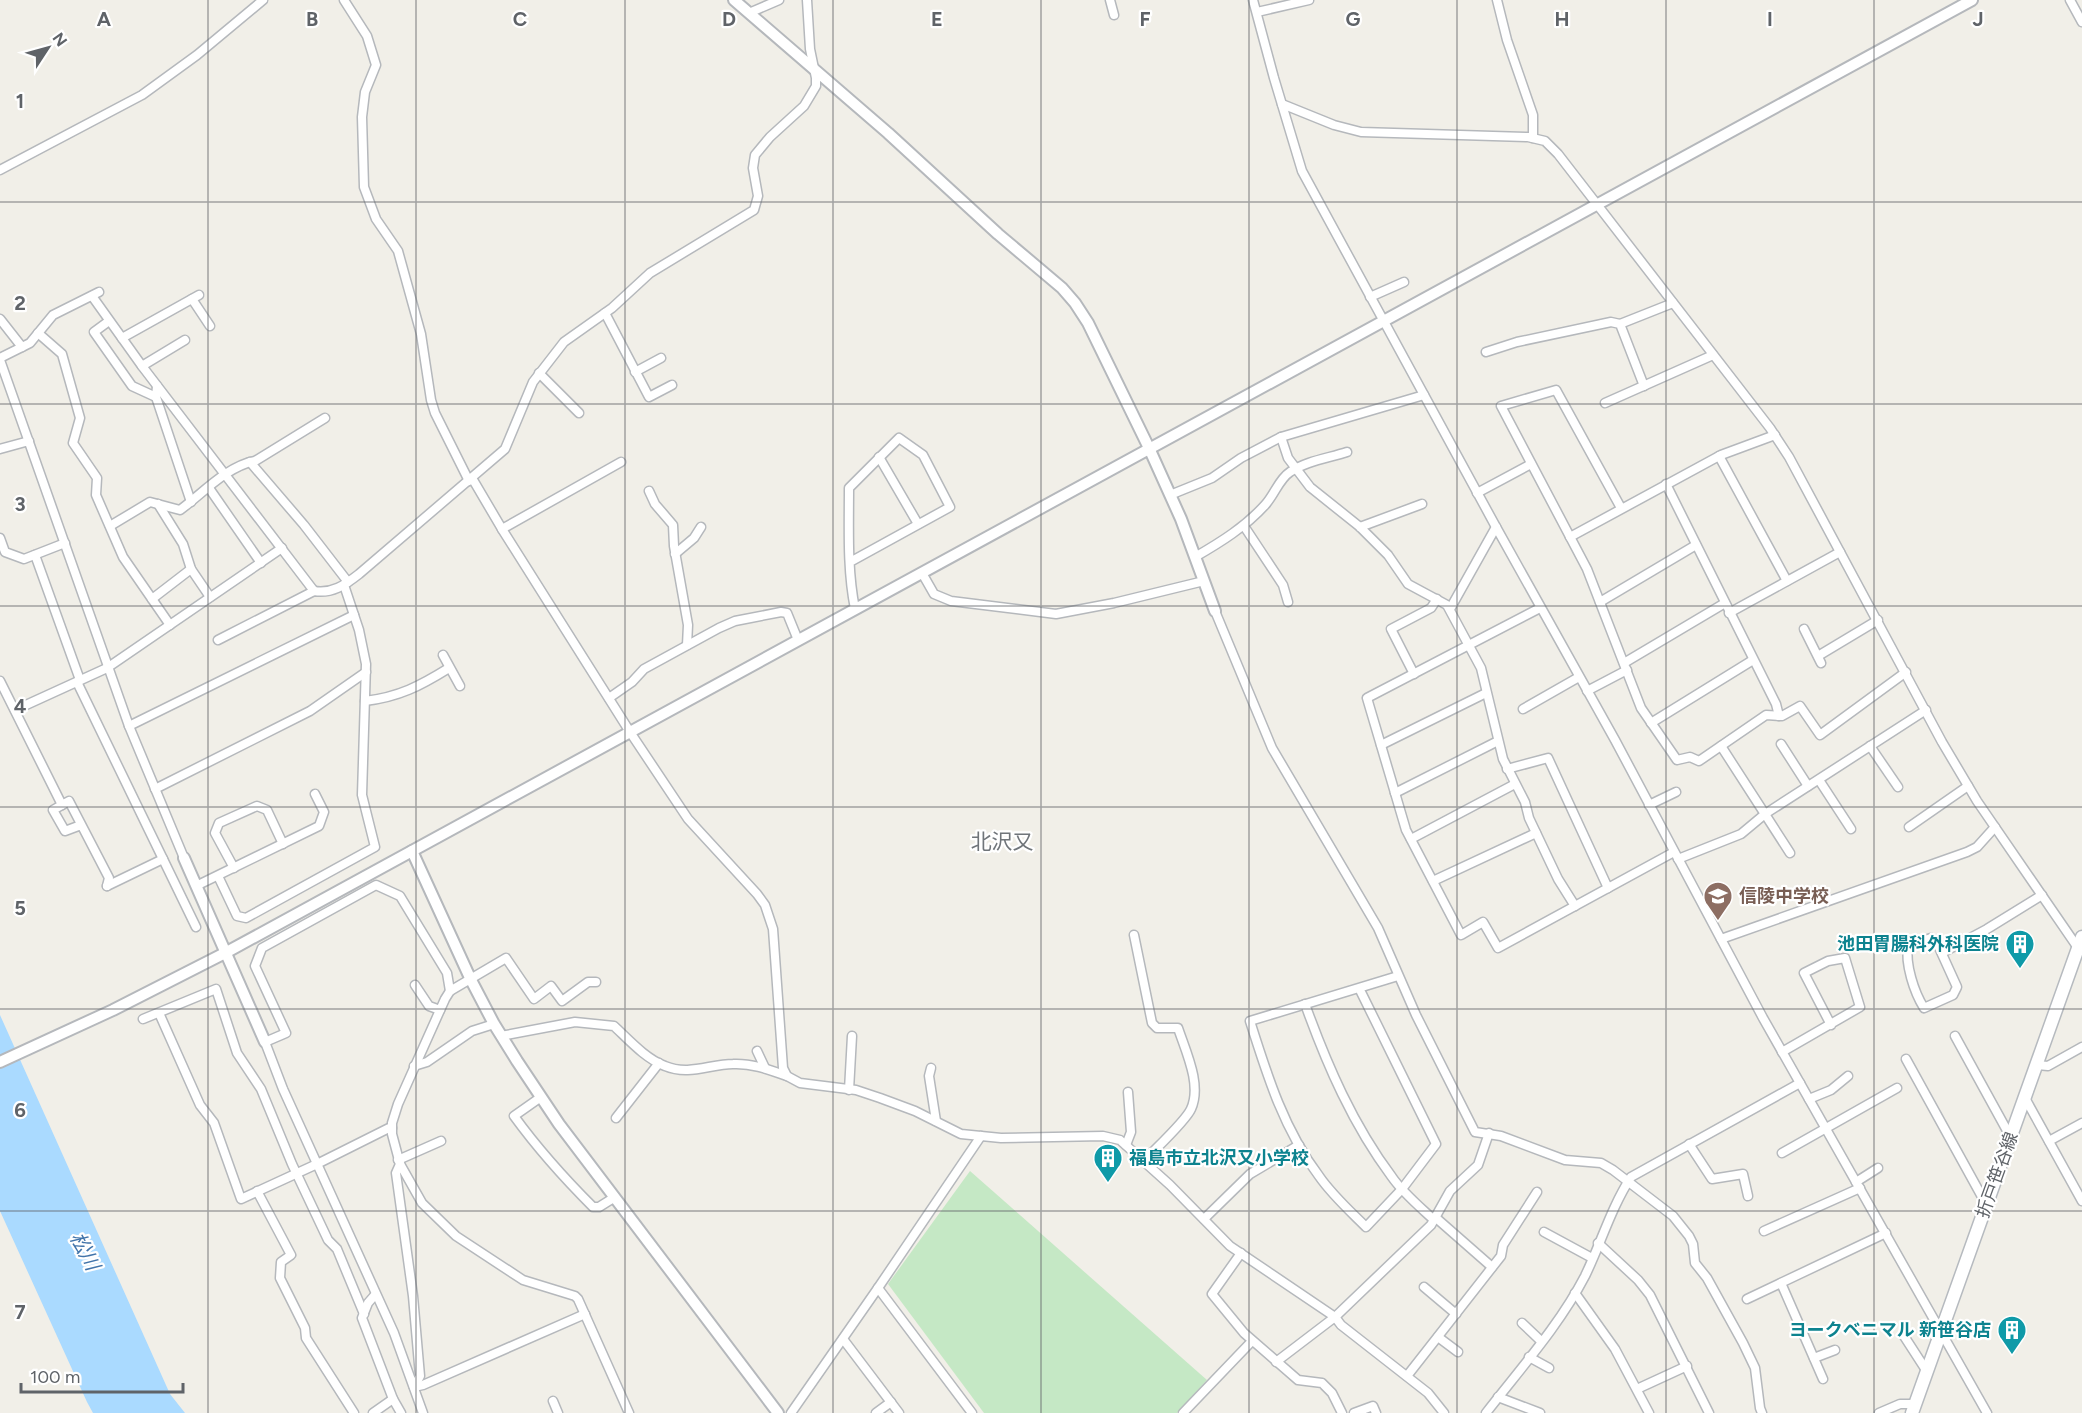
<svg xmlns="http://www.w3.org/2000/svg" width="2082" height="1413" viewBox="0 0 2082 1413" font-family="Figtree,'Noto Sans JP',sans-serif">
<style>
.green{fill:#c5e8c5}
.water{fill:#aadaff}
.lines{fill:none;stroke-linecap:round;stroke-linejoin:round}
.minor-casing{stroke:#b5b8bc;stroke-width:11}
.tertiary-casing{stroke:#b5b8bc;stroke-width:14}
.secondary-casing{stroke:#b6babf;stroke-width:15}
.minor{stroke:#fff;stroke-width:8}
.tertiary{stroke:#fff;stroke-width:10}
.secondary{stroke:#fff;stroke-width:12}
.grid{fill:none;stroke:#5f6368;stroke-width:1.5;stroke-opacity:0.55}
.labels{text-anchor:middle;stroke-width:4.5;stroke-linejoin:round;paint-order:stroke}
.education-label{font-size:18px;font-weight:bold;fill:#785e54;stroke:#fff;text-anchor:start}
.culture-label{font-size:18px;font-weight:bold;fill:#0d838f;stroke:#fff;text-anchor:end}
.street-label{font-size:18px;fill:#5f6368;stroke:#fff}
.water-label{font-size:20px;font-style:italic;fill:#4174aa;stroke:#fff}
.quarter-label{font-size:21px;fill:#70757a;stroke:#fff}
.grid-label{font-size:20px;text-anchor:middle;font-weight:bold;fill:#5f6368;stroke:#fff;stroke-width:4.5;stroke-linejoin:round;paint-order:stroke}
</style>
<rect width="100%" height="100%" fill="#f1efe8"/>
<!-- green -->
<polygon class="green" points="970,1171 1207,1380 1177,1413 984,1413 888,1284"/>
<!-- water -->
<polygon class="water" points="0,1015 170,1394 185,1413 93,1413 87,1402 0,1211"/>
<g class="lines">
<!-- minor casing -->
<g class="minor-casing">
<g id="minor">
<polyline points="344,0 367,36 376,65 365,92 362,117 364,187 376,219 398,251 421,334 431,400 435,413 469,481"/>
<polyline points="1110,0 1114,15"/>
<polyline points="1253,0 1274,78 1302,171 1496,527 1615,740 1763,1018 1987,1413"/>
<polyline points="1497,0 1507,40 1533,115 1533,138"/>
<polyline points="2070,0 2082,22"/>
<polyline points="1257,12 1309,0"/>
<polyline points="749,13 779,0"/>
<polyline points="1282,104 1334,125 1361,132 1528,137 1545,141 1558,154 1770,428 1789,457 1942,742 1977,801 2078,948"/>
<polyline points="0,170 142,95 197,55 263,0"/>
<polyline points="92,296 142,366 314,591"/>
<polyline points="1370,297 1404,282"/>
<polyline points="192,299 210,326"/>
<polyline points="605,313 649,397 672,385"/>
<polyline points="0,319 22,347"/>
<polyline points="109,321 94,332 132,386 156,397"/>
<polyline points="1620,324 1673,303"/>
<polyline points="38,333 62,354 80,418 73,443 97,478 96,495 123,557 170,625"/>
<polyline points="122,338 199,295"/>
<polyline points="1486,352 1517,342 1611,322 1620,324 1644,386"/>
<polyline points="0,358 30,343 53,315 99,292"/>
<polyline points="0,360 129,726 184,858"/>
<polyline points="142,366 185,340"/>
<polyline points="635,372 661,358"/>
<polyline points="539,373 579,413"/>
<polyline points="157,386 156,397 191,502"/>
<polyline points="1605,403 1713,355"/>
<polyline points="1281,437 1288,458 1310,487 1360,527 1388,555 1408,584 1447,605 1481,668 1503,759 1525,802 1529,818 1558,879 1575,906"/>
<polyline points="0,449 29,441"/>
<polyline points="1719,456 1787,581"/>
<polyline points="879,457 918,524"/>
<polyline points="250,462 304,525 348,582"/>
<polyline points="472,478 502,529 630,732 688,819 757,894 765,905 773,929 783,1068 787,1076 800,1083 856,1090 880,1098 915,1111 961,1134 1001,1138 1103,1136 1120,1140 1170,1185 1230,1246 1335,1317 1341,1325 1428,1393 1444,1413"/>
<polyline points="1666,484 1776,704 1779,716"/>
<polyline points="209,488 261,563"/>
<polyline points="649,491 655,504 673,525 674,546 688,625 687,645"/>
<polyline points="1477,493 1531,464"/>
<polyline points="1170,495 1212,478 1241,458 1281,437 1424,395"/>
<polyline points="158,504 183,544 191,569 210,597"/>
<polyline points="1621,508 1556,390 1501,406 1587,569 1641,708 1677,760 1690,757 1699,761 1766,715 1782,716 1800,706 1820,735 1906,672"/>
<path d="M 110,526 L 150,502 L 180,510 C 202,494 227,466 255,461 L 325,418"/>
<polyline points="1244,526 1283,585 1288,602"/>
<polyline points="1360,527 1422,504"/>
<polyline points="502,529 621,462"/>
<polyline points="1570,537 1721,455 1775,435"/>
<polyline points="0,538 5,552 24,559 65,543"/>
<polyline points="675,554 694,538 701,527"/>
<polyline points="35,555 80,680"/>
<path d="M 1195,557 C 1221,542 1245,527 1265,505 C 1275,494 1279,479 1290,472 C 1306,461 1329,458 1347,452"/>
<path d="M 850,562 L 950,507 L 923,455 L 899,438 L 849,488 C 849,528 847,569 855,609"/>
<polyline points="922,573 934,594 951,601 1056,614 1114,603 1204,581"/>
<polyline points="152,599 191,569"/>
<polyline points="1600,602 1696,545"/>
<polyline points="1540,608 1367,698 1406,830 1461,935 1483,922 1498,948 1674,852"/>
<polyline points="1450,609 1496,527"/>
<polyline points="1215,611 1272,748 1378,928 1416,1015 1475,1132 1501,1136 1565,1160 1601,1163 1613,1170 1673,1216 1689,1236 1693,1244 1695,1263 1707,1278 1743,1343 1755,1368 1760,1408 1762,1413"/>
<polyline points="1729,613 1840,552"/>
<polyline points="1804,629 1821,663"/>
<path d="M 218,640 L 314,591 C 332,594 345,585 359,574 L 505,449 L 533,382 L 564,342 L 612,308 L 650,273 L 754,210 L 758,196 L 753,168 L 755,155 L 770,137 L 804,106 L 816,86 L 816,78 L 810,49 L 807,0"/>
<polyline points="443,655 460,686"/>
<polyline points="1818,656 1878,620"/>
<polyline points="1624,663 1725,603"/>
<polyline points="1414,674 1391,629 1431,608 1437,599"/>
<polyline points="0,681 62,805"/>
<polyline points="77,682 196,927"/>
<polyline points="1587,691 1627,670"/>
<polyline points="609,698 632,682 644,669 719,628 735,621 781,612 787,613 798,640"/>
<path d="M 365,701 C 399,697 420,686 449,668"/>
<polyline points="1523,709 1579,677"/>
<polyline points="15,710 107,668 282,548"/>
<polyline points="1651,723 1753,660"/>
<polyline points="129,726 354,615"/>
<polyline points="1781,744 1808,786"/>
<polyline points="1381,745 1486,693"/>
<polyline points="1721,746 1790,853"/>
<polyline points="1870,746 1898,787"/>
<polyline points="1507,769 1548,758 1608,888"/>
<polyline points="1819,780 1851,829"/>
<polyline points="155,789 310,711 366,672"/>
<polyline points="1395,793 1498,741"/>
<polyline points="1649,805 1676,792"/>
<polyline points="81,825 65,831 53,810 69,801 109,878 107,886"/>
<polyline points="1909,827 1968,786"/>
<polyline points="1411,839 1515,784"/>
<polyline points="1678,859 1741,834 1765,814 1926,710"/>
<polyline points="234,868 215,833 219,823 257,806 267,810 283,844"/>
<polyline points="218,876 237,916 246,918 375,847 362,795 366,664 359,630 344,585"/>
<polyline points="1433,881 1536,833"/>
<polyline points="107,886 163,859"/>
<polyline points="196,886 319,826 324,812 315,794"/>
<path d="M 1134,935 L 1152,1023 L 1157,1028 L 1178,1028 C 1186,1052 1202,1085 1191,1109 C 1185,1122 1155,1149 1144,1161"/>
<path d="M 1931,938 L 1937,943 L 1957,987 L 1953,995 L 1924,1008 C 1914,992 1905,964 1908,946 Z"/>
<polyline points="1721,939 1967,852 1977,847 1995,827"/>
<polyline points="1942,953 1987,929 2042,895"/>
<polyline points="596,982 588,982 562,1001 551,986 534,999 506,958 450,991 445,999 398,1104 392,1123 392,1134 400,1164 422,1203 456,1236 523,1280 575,1296 578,1299 629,1413"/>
<polyline points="415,985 429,1006 440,1010"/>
<path d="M 1359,988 L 1436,1144 L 1402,1189 L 1366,1227 C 1350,1211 1332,1195 1319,1176 C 1284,1130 1267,1075 1250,1021 L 1398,976"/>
<path d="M 1305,1004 C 1327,1065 1353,1125 1392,1177 C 1403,1193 1419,1206 1434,1220"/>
<polyline points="159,1013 200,1105 214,1123 241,1199 317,1164 389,1128 392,1128"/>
<polyline points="143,1019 216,989 237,1053 261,1089 292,1164 328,1240 337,1249 364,1314"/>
<path d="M 501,1036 L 575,1022 L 614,1026 C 629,1040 646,1059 665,1066 C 689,1076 710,1064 733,1064 C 752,1063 770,1070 787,1076"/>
<polyline points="1955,1036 2010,1136"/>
<polyline points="757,1051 765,1068"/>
<polyline points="1782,1052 1860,1007 1845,958 1828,961 1804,973 1831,1025"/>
<polyline points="1906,1059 1986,1204"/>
<polyline points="2037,1065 2048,1066 2082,1047"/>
<polyline points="414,1066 427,1062 472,1031 494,1024"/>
<polyline points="931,1068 929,1076 936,1121"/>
<polyline points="849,1090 852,1036"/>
<path d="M 541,1097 L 514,1116 C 538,1149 564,1178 593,1207 L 599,1207 L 615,1197"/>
<polyline points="2025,1098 2082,1201"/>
<polyline points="1809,1099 1831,1090 1848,1076"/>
<polyline points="616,1118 659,1063"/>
<polyline points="2049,1141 2082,1123"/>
<polyline points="1689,1144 1712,1179 1743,1174 1748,1196"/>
<polyline points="1126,1145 1131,1132 1128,1092"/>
<polyline points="1782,1153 1897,1088"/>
<polyline points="398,1160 441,1141"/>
<polyline points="400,1164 396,1173 413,1296 420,1376 414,1387"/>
<polyline points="1856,1182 1878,1168"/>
<polyline points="257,1191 291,1255 281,1262 280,1278 305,1328 306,1338 354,1413"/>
<polyline points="1435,1217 1492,1267"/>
<polyline points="1204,1219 1250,1174 1299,1145"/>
<polyline points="1764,1231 1860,1188"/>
<polyline points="1544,1232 1592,1258"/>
<polyline points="1598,1243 1638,1280 1650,1295 1709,1413"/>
<polyline points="1241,1253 1212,1294 1244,1333 1298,1380 1322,1383 1332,1393 1342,1413"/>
<polyline points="1781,1283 1823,1379"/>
<polyline points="1424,1287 1456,1314"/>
<polyline points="878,1288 972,1413"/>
<polyline points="1575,1293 1615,1349 1649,1413"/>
<polyline points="375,1295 368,1303 362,1318 393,1399 401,1413"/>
<polyline points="1747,1299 1886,1233"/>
<polyline points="1522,1323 1541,1341"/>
<polyline points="1904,1336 1926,1370"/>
<polyline points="1438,1337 1458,1352"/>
<polyline points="843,1339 899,1413"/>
<polyline points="1529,1357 1549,1368"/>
<polyline points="1814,1358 1835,1350"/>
<polyline points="1276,1362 1335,1317 1431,1225 1450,1191 1478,1165 1489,1133"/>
<polyline points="1407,1376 1501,1256 1503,1245 1537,1192"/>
<polyline points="414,1387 423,1385 585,1314"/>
<polyline points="1637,1389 1687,1366"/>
<polyline points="1498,1397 1540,1413"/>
<polyline points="553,1401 558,1413"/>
<polyline points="373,1413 393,1399"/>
<polyline points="423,1413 394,1333 283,1089 265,1042 286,1033 255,966 262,948 376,885 400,896 447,973 450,991"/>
<polyline points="791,1413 878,1288 981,1136"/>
<polyline points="876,1413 891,1402"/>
<polyline points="1183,1413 1252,1341"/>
<polyline points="1354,1413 1373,1406 1376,1413"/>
<path d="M 1486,1413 C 1520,1369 1559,1326 1585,1276 C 1601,1243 1611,1208 1631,1177 L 1800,1083"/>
<polyline points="1879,1413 1900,1404 1915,1404"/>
</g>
</g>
<!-- tertiary casing -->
<g class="tertiary-casing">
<g id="tertiary">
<polyline points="734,0 888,133 998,234 1062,288 1075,303 1088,323 1149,448 1181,519 1215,611"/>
<polyline points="412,851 471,980 494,1024 517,1061 559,1124 778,1413"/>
<polyline points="184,858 265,1042"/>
<polyline points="0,1062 113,1010 225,953 1972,0"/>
</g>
</g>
<!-- secondary casing -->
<g class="secondary-casing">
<polyline id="secondary" points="1912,1413 2082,937"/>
</g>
<!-- minor -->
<use href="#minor" class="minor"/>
<!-- tertiary -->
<use href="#tertiary" class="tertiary"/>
<!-- secondary -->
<use href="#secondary" class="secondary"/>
</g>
<!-- grid -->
<path class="grid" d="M 208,0 L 208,1413M 416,0 L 416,1413M 625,0 L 625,1413M 833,0 L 833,1413M 1041,0 L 1041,1413M 1249,0 L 1249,1413M 1457,0 L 1457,1413M 1666,0 L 1666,1413M 1874,0 L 1874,1413M 0,202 L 2082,202M 0,404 L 2082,404M 0,606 L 2082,606M 0,807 L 2082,807M 0,1009 L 2082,1009M 0,1211 L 2082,1211"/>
<!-- icons -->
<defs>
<g id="school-pin" transform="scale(1.5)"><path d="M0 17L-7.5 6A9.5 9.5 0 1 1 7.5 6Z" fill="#8d6e63" stroke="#fff"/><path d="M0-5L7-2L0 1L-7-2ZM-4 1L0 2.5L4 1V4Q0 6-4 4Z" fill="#fff"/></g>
<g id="building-pin" transform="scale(1.5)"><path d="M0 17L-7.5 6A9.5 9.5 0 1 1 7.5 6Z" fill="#0f9aa8" stroke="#fff"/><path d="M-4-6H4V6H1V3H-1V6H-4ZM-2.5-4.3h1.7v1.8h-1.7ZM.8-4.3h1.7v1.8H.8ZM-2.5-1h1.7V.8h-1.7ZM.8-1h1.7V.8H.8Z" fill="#fff"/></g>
</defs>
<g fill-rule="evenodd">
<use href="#school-pin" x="1718" y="896"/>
<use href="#building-pin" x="2020" y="944"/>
<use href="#building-pin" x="1108" y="1158"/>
<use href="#building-pin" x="2012" y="1330"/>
</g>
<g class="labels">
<!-- education labels -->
<g class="education-label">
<text x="1739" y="902">信陵中学校</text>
</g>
<!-- culture labels -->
<g class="culture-label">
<text x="1999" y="950">池田胃腸科外科医院</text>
<text x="1129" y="1164" text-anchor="start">福島市立北沢又小学校</text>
<text x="1991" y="1336">ヨークベニマル 新笹谷店</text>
</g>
<!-- street labels -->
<g class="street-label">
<text transform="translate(1997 1175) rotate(-70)" y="6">折戸笹谷線</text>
</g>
<!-- water labels -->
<g class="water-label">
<text transform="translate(85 1251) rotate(62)" y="7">松川</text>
</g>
<!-- quarter labels -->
<g class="quarter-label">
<text x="1002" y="849">北沢又</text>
</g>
</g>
<g class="grid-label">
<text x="104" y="26">A</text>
<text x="312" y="26">B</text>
<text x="520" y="26">C</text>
<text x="729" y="26">D</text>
<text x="937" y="26">E</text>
<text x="1145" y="26">F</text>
<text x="1353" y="26">G</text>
<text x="1562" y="26">H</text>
<text x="1770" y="26">I</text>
<text x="1978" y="26">J</text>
<text x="20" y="108">1</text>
<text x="20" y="310">2</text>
<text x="20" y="511">3</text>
<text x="20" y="713">4</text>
<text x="20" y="915">5</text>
<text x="20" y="1117">6</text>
<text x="20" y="1319">7</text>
</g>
<!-- north arrow -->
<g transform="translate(48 48) rotate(54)" stroke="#ffffff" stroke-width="4.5" paint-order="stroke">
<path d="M0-4.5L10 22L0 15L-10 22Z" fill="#5f6368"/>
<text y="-9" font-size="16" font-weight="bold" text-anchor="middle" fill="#5f6368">N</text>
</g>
<!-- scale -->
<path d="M21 1383v9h162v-9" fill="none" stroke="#5f6368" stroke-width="3"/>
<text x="30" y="1383" font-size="18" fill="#5f6368" stroke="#ffffff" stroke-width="4.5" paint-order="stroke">100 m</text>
</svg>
